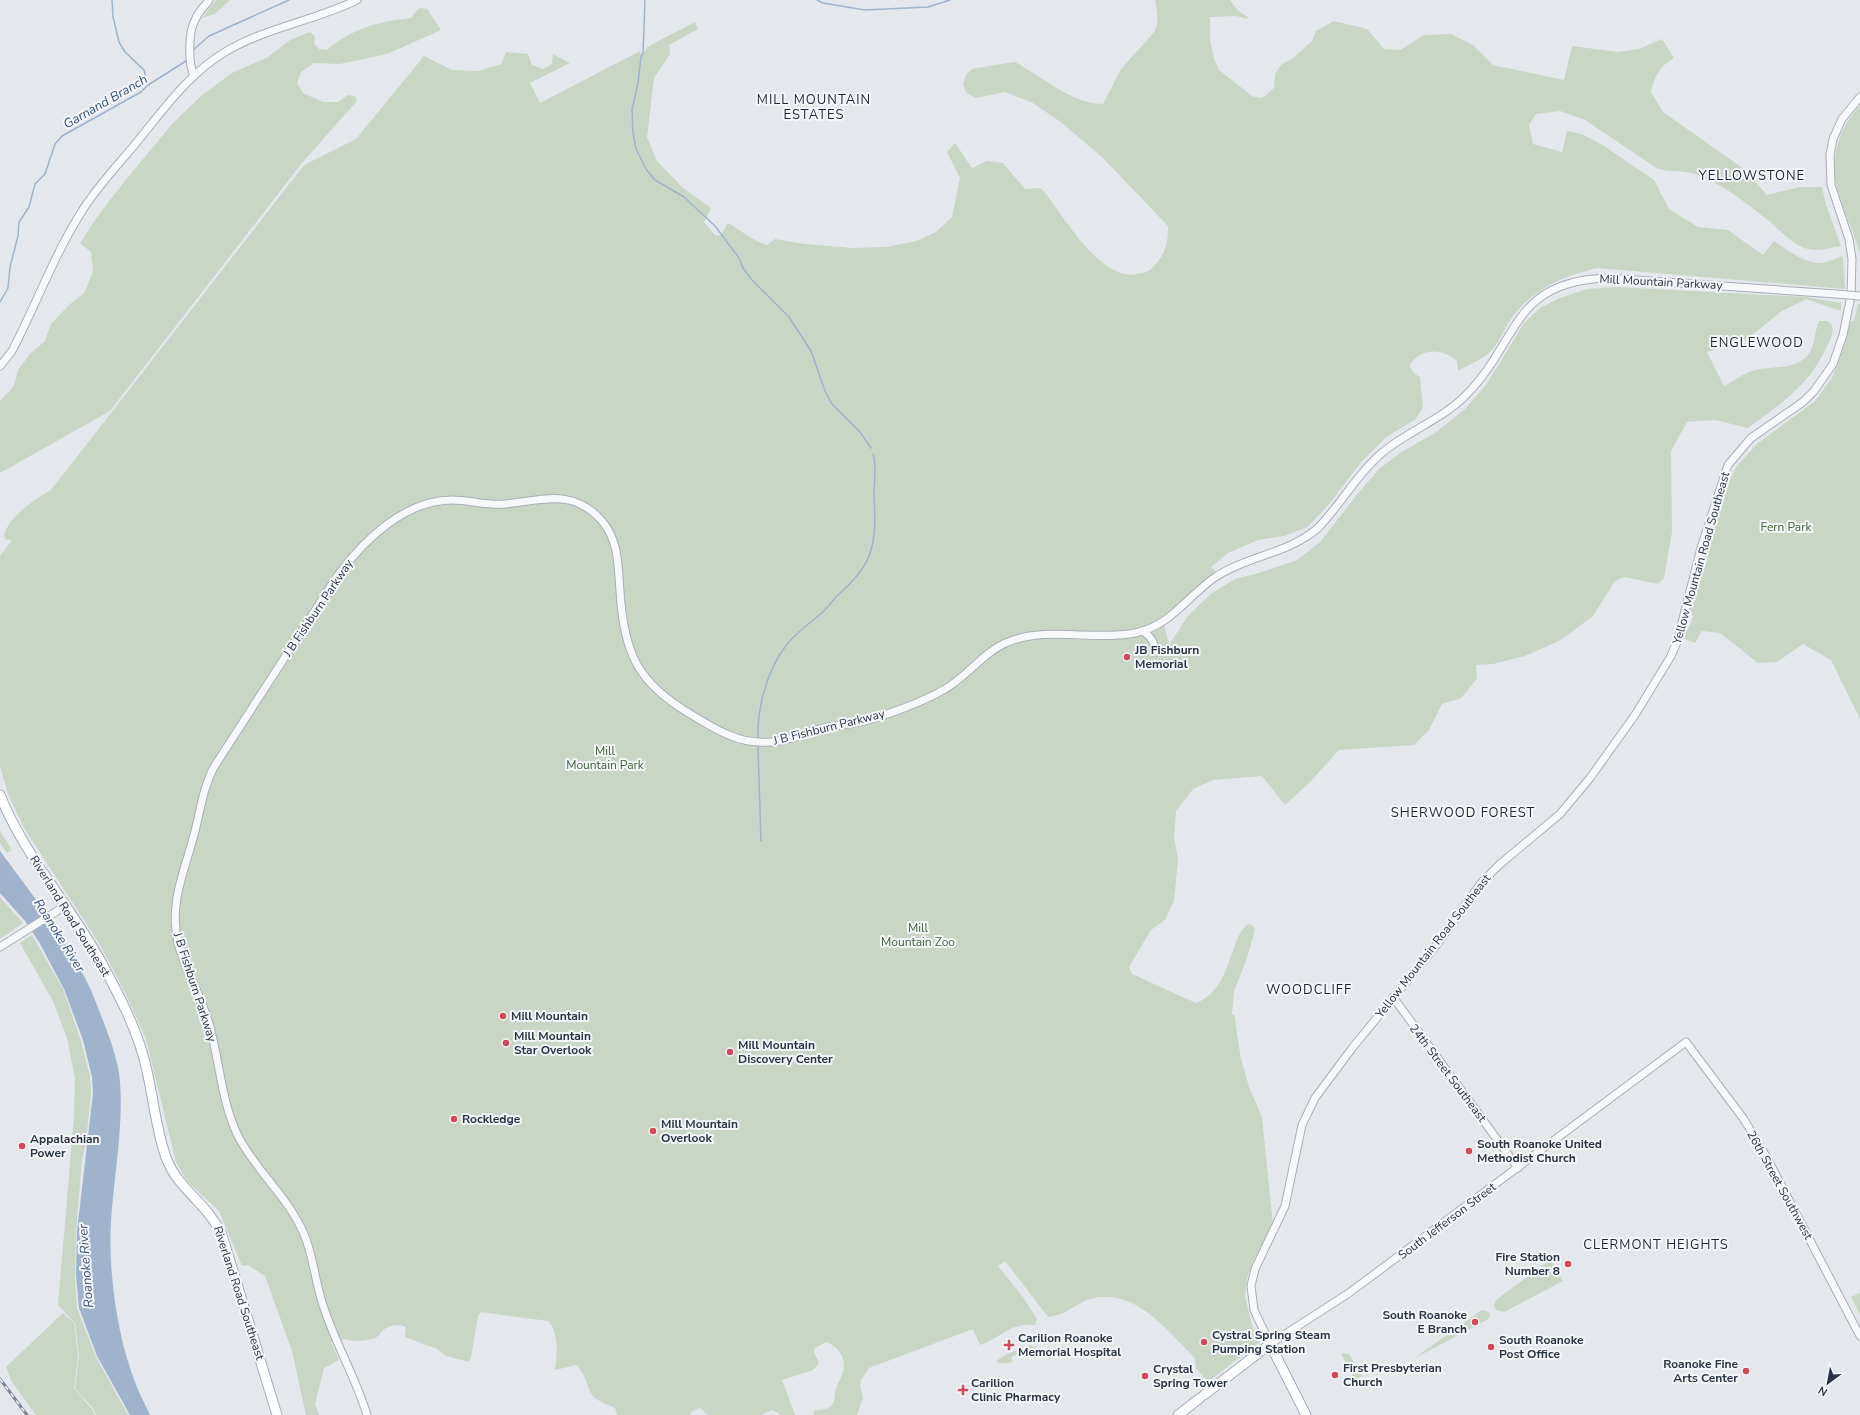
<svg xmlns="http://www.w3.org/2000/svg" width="1860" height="1415" viewBox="0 0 1860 1415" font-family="'Nunito Sans',sans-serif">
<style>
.green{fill:#c9d6c5}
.water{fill:#9fb4cc}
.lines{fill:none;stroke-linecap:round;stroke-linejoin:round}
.stream{stroke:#9fb4cc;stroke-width:1.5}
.minor-casing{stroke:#a9aeb7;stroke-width:9}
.major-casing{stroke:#a3abb8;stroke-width:11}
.minor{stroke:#f7f8fa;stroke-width:7}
.major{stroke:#fff;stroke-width:9}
.rail-casing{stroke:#7d8696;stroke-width:3}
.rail{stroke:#f4f6f9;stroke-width:1.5;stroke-dasharray:4.5;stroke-linecap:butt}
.minor-bridge-casing{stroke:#a9aeb7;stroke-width:9;stroke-linecap:butt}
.minor-bridge{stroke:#f7f8fa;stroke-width:7}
.poi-dot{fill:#d1495b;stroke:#f4f6f9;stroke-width:1.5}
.labels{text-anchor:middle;stroke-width:4;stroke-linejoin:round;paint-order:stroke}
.street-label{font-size:12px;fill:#2b3445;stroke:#f4f6f9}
.park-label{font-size:12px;fill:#3f6138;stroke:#f4f6f9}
.poi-label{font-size:12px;font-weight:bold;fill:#2b3445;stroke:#f4f6f9;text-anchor:start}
.neighbourhood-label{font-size:13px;letter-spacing:1px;fill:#1d2536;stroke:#f4f6f9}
.water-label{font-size:13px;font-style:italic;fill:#34527a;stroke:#f4f6f9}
</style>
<rect width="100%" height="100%" fill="#e4e7ec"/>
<!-- green -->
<g class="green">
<polygon points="216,0 230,0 215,14 202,18"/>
<path d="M 1155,0 L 1230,0 L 1238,11 L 1248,17 L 1247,19 L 1236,16 L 1210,17 L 1210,40 L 1214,59 L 1219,70 L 1252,96 L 1260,98 L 1264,97 L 1274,88 L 1275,74 L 1281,65 L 1292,59 L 1312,41 L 1316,31 L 1334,21 L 1367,29 L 1384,49 L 1400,50 L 1424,35 L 1451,34 L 1473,45 L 1493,65 L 1564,80 L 1572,46 L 1618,52 L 1639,49 L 1662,39 L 1674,58 C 1660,66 1654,77 1651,92 L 1663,112 L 1744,169 L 1767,195 L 1800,187 L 1822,187 L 1826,205 L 1841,246 C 1830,248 1818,252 1808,249 C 1793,246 1780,230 1769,221 C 1749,205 1726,187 1703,177 C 1686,169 1675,173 1658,169 L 1585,120 L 1560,111 L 1536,114 L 1529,125 L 1533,144 L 1562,152 L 1567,131 L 1582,134 L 1604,146 L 1654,180 L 1669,209 L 1698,227 L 1728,230 L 1763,255 L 1774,241 C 1787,250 1805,264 1822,263 C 1829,262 1837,258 1843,256 L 1845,289 L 1597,268 C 1563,276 1535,288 1513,316 C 1505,326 1501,340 1492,350 C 1482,360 1470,364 1458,371 L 1457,361 C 1443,348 1420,347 1409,366 L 1415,374 L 1420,377 L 1423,407 L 1416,419 L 1386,437 L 1362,461 L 1325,509 L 1306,528 L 1284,536 L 1258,540 L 1228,553 L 1211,567 L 1218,574 L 1163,620 L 1169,645 L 1188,616 L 1212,593 L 1235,579 L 1262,572 L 1297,560 L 1321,541 L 1356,496 L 1379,469 L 1400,453 L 1435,433 L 1465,409 L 1486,385 L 1524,323 L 1540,308 L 1560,298 L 1587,289 L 1616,287 L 1806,297 L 1841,303 L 1841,311 L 1806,299 L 1782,311 L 1747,339 L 1707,352 L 1724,386 C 1734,381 1744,373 1755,370 C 1772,366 1794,370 1807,356 C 1816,346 1814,332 1819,321 L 1827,321 L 1832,325 C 1834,334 1830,340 1826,348 C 1809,386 1780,404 1748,428 L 1715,420 L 1687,422 L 1671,451 L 1672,532 L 1664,578 L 1658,584 L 1624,577 L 1615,581 L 1593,616 L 1561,640 L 1525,656 L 1493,664 L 1476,665 L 1477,679 L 1461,698 L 1442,704 L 1429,730 L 1414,745 L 1339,750 L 1310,782 L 1285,805 L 1262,776 L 1213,780 L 1193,789 L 1176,811 L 1174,837 L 1178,859 L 1174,901 L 1165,920 L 1151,930 L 1129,967 L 1132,974 L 1196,1003 C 1233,990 1229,934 1249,924 L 1253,926 L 1255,930 L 1246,961 L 1234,991 L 1232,1014 L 1235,1015 L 1237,1035 L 1241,1059 L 1249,1087 L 1262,1117 L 1273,1225 L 1253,1261 L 1247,1278 L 1245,1297 L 1252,1325 L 1260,1342 L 1208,1382 L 1196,1368 L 1195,1358 C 1167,1331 1135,1286 1090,1299 C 1082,1301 1073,1308 1065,1312 C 1060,1315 1053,1316 1048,1317 L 1005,1261 L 998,1266 L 1023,1297 L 1037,1319 L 1035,1325 C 1008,1323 1003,1337 980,1345 L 973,1329 L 869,1368 L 861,1380 L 860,1386 L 863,1398 L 857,1415 L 814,1415 L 813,1412 L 815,1410 C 820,1410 827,1410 831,1406 C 836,1401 834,1395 836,1389 C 837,1384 841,1379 842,1374 C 848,1360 839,1346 826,1342 L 815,1348 L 814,1353 L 819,1362 L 817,1366 L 813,1370 L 782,1380 L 795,1415 L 782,1415 L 772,1410 L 761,1415 L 708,1415 L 700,1408 L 692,1411 L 690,1415 L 617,1415 L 615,1408 C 609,1405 600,1402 595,1398 C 586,1390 588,1375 576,1365 L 555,1370 C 557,1356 559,1331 548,1321 L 481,1312 L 478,1316 L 471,1358 L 469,1362 L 446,1356 L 437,1349 L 405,1337 L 406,1327 C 399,1323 388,1325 382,1331 C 380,1332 380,1335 378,1336 C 371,1341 353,1343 346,1339 L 331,1342 L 339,1360 L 324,1368 L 315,1404 L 319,1415 L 306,1415 L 292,1351 L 265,1276 L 248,1265 L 242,1266 L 219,1211 L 187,1181 L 176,1162 L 146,1039 L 126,994 L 100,945 L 24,828 L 8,794 L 0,766 L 0,556 L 12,540 L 6,540 L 4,536 C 7,518 35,499 51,490 L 304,165 L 356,139 L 424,56 L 452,70 L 479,71 L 501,64 L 506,52 L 528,54 L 532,65 L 543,69 L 552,64 L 553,54 L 570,63 L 530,83 L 540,103 L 640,51 L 641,54 L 646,51 L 647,47 L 695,22 L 698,29 L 669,45 L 670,54 L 654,78 L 647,137 L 657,161 L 683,188 L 711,208 L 704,222 L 715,235 L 720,236 L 728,223 C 741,230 752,241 767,245 L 775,239 L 805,244 L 852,248 L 886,247 L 916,241 L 936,232 L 952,217 L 960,178 L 947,152 L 955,143 L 972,168 L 987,161 L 1003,163 L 1025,189 L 1041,188 C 1062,212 1099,282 1137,274 C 1142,273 1147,273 1151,269 C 1165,255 1168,246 1168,226 L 1103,158 L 1062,123 L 1033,103 L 1005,92 L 976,98 L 970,95 L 965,91 L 963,83 L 966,75 L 972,69 L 1014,62 C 1021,64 1024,68 1030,71 C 1051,84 1077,104 1103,104 L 1121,69 L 1155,31 C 1159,20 1157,11 1155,0 Z"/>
<path d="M 419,8 L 427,9 L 441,30 L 387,54 L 340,64 L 314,63 L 301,72 L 297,83 L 303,93 L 323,102 L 338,102 L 348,95 L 355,96 L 357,101 L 302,163 L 110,411 L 0,473 L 0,401 L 14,386 L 18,370 L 30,354 L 45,341 L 51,324 L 69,305 L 85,292 L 93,271 L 91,252 L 80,243 L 97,217 L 124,182 L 172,124 L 201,96 L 232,73 L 268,57 L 290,40 L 310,32 L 315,37 L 314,43 L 319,49 L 327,50 C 352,28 379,22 411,18 Z"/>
<path d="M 1860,106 L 1860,254 C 1854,232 1844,212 1838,191 C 1829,161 1838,128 1860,106 Z"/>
<polygon points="1858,304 1860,304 1860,719 1831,660 1803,644 1777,662 1758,663 1720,633 1702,631 1695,643 1683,638 1691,623 1693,616 1690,613 1702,566 1722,500 1736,467 1757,444 1815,401 1832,378 1843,350 1851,321 1854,321"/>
<polygon points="0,831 12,850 7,853 0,843"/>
<polygon points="0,897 23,923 0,939"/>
<polygon points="32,935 63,989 81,1041 90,1076 91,1092 86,1143 82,1159 76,1231 75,1275 77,1308 96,1357 128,1415 96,1415 93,1408 75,1389 79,1355 75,1323 58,1305 74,1116 75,1079 67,1038 53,1001 20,943"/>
<polygon points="1551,1259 1563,1281 1504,1312 1496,1310 1494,1305 1496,1300"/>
<polygon points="1860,1293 1860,1315 1851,1297"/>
<polygon points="1482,1310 1489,1312 1490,1316 1487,1320 1413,1359"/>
<polygon points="63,1313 74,1323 78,1355 74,1389 92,1409 95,1415 36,1415 12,1382 6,1367"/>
<path d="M 1030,1345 L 1049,1353 L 1063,1347 L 1066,1349 L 1068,1353 L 1065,1356 C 1047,1354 1050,1363 1033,1348 L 1011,1357 L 1013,1361 C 1009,1364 1000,1364 996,1361 L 1007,1354 Z"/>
<polygon points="1343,1353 1349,1354 1362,1376 1355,1380 1341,1354"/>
</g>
<!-- water -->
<path class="water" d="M 0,851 C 31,893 64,935 87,982 C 93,993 97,1006 102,1018 C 109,1036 116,1055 119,1073 C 125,1118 114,1175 111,1221 C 108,1271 117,1336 135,1382 C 139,1393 145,1404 150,1415 L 130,1415 L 97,1356 L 79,1308 L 76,1275 L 77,1231 L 93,1093 L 92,1077 L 83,1040 L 64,989 L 39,942 L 25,921 L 0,893 Z"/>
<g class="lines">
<!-- stream -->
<g class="stream">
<polyline points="112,0 113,17 119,42 125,52 144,70 148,85"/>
<polyline points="645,0 643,54 641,57 638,83 632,110 633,133 636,149 646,169 655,180 684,197 715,226 739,258 743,268 752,280 789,317 811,351 825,391 832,404 860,432 871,448"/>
<polyline points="817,0 823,3 865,10 928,7 950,0"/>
<polyline points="192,51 209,36 289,0"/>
<polyline points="0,302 8,288 10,267 18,236 19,222 29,207 35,184 45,174 55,144 62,136 141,92 148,85 186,61 188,58"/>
<path d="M 758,738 C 757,708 767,671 785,647 C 795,633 810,623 823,612 C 828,607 832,601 837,596 C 851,583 866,569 871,550 C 876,533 875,514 874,496 C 874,484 877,464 873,454"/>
<polyline points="758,747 761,841"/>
</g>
<!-- minor casing -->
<g class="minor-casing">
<g id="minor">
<path d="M 194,76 C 188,62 188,31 196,18 C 199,11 205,6 209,0"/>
<polyline points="1860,97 1842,119 1833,139 1830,155 1831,185 1849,239 1852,259 1851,296 1843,335 1833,364 1814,391 1803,402 1751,438 1728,465 1701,548 1677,642 1671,656 1635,715 1590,778 1560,814 1499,865 1482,882 1435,947 1353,1047 1315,1098 1302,1125 1285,1206 1255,1269 1251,1286 1254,1310 1270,1344 1349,1293 1686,1042 1743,1118 1766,1156 1860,1336"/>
<path d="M 0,366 L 12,351 C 36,305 54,255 82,211 C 99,184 121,162 141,137 C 166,106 190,73 225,52 C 267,27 314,21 357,0"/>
<path d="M 1142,631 C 1151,636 1155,642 1155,652"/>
<polyline points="0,947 65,906"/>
<polyline points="1393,997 1518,1168"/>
<path d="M 367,1415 C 356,1378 336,1345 324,1308 C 315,1284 314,1257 304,1234 C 289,1198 256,1171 238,1136 C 222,1103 220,1066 211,1031 C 204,1000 186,973 178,943 C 168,901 187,866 196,827 C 201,806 204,786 214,767 L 338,575 C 364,540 405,500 452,500 C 470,500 488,506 506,504 C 543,500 573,488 602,521 C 619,541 618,566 620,591 C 624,653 637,683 692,715 C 704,722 716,730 729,735 C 742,741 757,743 771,742 C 790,741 806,732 824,728 C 836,725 848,725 860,722 C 885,716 923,702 945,689 C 968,676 983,652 1008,642 C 1048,626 1094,641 1135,633 C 1170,626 1187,597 1214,578 C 1246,556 1288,554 1318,528 C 1341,504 1357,474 1383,452 C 1408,431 1441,420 1465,396 C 1520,342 1510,281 1608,278 L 1836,294"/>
</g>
</g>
<!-- major casing -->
<g class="major-casing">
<g id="major">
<path d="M 0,795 C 24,855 69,904 100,960 C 119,995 139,1032 147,1071 C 154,1101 156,1131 167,1160 C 179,1190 208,1204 222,1235 L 277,1415"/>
<polyline points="1204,1395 1270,1344 1306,1415"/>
<polyline points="1178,1415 1200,1398"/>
</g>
</g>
<!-- minor -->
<use href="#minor" class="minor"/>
<!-- major -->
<use href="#major" class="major"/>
<!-- rail casing -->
<g class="rail-casing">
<polyline id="rail" points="0,1379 27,1415"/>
</g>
<!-- rail -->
<use href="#rail" class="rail"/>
<!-- minor-bridge casing -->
<g class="minor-bridge-casing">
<polyline id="minor-bridge" points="1836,294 1860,296"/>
</g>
<!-- minor-bridge -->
<use href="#minor-bridge" class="minor-bridge"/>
</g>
<!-- markers -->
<g class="poi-dot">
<circle cx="1127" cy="657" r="4"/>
<circle cx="503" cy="1016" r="4"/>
<circle cx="506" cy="1043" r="4"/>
<circle cx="730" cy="1052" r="4"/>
<circle cx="454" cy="1119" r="4"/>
<circle cx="653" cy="1131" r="4"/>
<circle cx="22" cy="1146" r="4"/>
<circle cx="1469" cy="1151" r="4"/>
<circle cx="1568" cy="1264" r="4"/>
<circle cx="1475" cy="1322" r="4"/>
<circle cx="1204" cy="1342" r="4"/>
<path d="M1007 1339h4v4h4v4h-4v4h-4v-4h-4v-4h4z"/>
<circle cx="1491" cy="1347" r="4"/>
<circle cx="1746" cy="1371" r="4"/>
<circle cx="1335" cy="1375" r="4"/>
<circle cx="1145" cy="1376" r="4"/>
<path d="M961 1384h4v4h4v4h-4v4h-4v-4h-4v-4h4z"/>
</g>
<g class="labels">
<!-- street labels -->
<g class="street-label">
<text transform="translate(1661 282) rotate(3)" y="4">Mill Mountain Parkway</text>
<text transform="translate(1701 558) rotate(-74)" y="4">Yellow Mountain Road Southeast</text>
<text transform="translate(318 608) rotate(-56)" y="4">J B Fishburn Parkway</text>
<text transform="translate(829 727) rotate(-14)" y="4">J B Fishburn Parkway</text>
<text transform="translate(70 916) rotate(58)" y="4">Riverland Road Southeast</text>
<text transform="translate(1433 946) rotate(-52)" y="4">Yellow Mountain Road Southeast</text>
<text transform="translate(195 987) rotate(72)" y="4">J B Fishburn Parkway</text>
<text transform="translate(1448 1073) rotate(53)" y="4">24th Street Southeast</text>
<text transform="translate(1780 1185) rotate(61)" y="4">26th Street Southwest</text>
<text transform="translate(1447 1221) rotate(-37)" y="4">South Jefferson Street</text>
<text transform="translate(239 1293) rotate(72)" y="4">Riverland Road Southeast</text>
</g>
<!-- park labels -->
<g class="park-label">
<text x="1786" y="531">Fern Park</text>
<text x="605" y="755">Mill<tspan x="605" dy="14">Mountain Park</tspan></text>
<text x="918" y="932">Mill<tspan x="918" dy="14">Mountain Zoo</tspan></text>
</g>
<!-- poi labels -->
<g class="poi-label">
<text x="1135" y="654">JB Fishburn<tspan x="1135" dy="14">Memorial</tspan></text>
<text x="511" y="1020">Mill Mountain</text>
<text x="514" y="1040">Mill Mountain<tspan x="514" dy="14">Star Overlook</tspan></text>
<text x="738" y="1049">Mill Mountain<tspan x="738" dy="14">Discovery Center</tspan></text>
<text x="462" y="1123">Rockledge</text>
<text x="661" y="1128">Mill Mountain<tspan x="661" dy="14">Overlook</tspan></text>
<text x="30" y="1143">Appalachian<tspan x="30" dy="14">Power</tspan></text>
<text x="1477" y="1148">South Roanoke United<tspan x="1477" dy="14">Methodist Church</tspan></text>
<text x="1560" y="1261" text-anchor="end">Fire Station<tspan x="1560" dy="14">Number 8</tspan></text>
<text x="1467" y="1319" text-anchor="end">South Roanoke<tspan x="1467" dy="14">E Branch</tspan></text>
<text x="1212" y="1339">Cystral Spring Steam<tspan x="1212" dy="14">Pumping Station</tspan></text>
<text x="1018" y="1342">Carilion Roanoke<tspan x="1018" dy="14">Memorial Hospital</tspan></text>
<text x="1499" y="1344">South Roanoke<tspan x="1499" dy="14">Post Office</tspan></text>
<text x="1738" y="1368" text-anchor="end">Roanoke Fine<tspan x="1738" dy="14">Arts Center</tspan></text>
<text x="1343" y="1372">First Presbyterian<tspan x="1343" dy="14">Church</tspan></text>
<text x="1153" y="1373">Crystal<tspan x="1153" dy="14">Spring Tower</tspan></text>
<text x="971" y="1387">Carilion<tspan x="971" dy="14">Clinic Pharmacy</tspan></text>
</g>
<!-- neighbourhood labels -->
<g class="neighbourhood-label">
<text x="814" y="104">MILL MOUNTAIN<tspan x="814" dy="15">ESTATES</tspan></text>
<text x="1752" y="180">YELLOWSTONE</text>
<text x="1757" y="347">ENGLEWOOD</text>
<text x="1463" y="817">SHERWOOD FOREST</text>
<text x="1309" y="994">WOODCLIFF</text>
<text x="1656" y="1249">CLERMONT HEIGHTS</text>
</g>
<!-- water labels -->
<g class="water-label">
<text transform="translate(105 101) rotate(-30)" y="5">Garnand Branch</text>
<text transform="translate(60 935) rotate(58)" y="5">Roanoke River</text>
<text transform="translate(85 1266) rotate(-94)" y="5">Roanoke River</text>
</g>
</g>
<!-- north arrow -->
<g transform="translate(1828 1383) rotate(212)" stroke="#f4f6f9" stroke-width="3" paint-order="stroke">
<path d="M0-3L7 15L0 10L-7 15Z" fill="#2b3445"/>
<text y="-6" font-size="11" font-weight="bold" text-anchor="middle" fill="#2b3445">N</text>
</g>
</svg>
